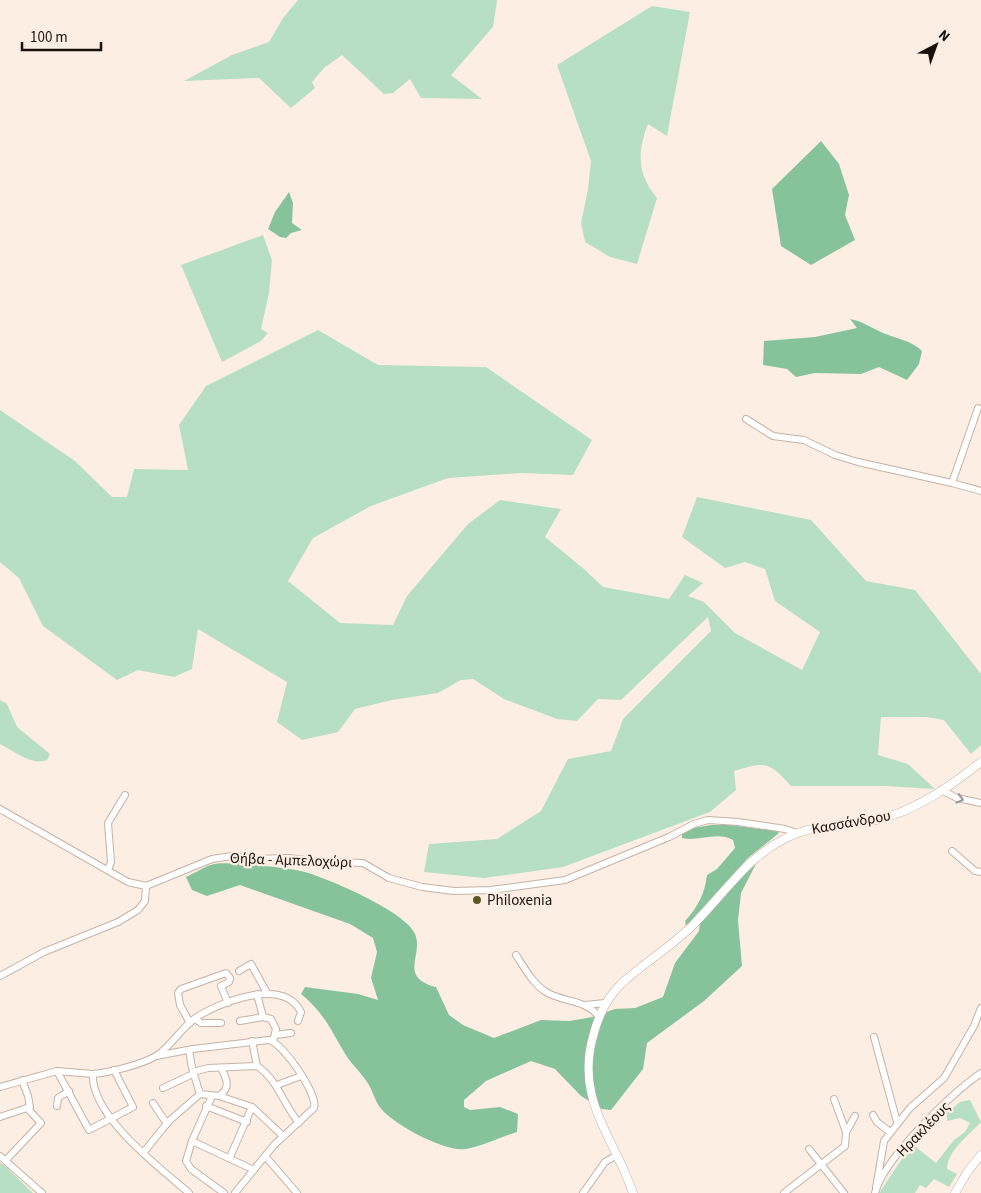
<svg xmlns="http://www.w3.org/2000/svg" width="981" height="1193" viewBox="0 0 981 1193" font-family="'Source Sans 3',sans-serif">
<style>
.green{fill:#b7dfc4}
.forest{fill:#86c39b}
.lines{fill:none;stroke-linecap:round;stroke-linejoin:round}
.minor-casing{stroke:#c4b2a5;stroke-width:8}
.major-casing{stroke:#c4b2a5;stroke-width:9}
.minor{stroke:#fff;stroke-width:6}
.major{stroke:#fff;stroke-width:8}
.oneway{stroke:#979492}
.poi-dot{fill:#5c5825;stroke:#fdeee3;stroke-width:2}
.labels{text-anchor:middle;stroke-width:4.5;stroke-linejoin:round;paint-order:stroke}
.street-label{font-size:15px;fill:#18120d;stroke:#fdeee3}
.poi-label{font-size:15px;fill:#18120d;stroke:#fdeee3;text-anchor:start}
</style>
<rect width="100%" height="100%" fill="#fdeee3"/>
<!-- green -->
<g class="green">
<polygon points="298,0 497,0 493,27 451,75 482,99 421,98 410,79 393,93 384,94 342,55 324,68 312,82 315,88 291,108 259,78 184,81 232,55 269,42 283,18"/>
<path d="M 652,6 L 690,12 L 667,136 L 648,124 C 637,152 637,174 657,198 L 637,264 L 610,257 L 585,242 L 581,223 L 588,189 L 591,161 L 557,65 Z"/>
<polygon points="263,235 272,260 269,293 261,329 268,333 261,341 222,362 181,265"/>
<path d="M 318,330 L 378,365 L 486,367 L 592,440 L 573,475 L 521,473 L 448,478 L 371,506 L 313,538 L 288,581 L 340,623 L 393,625 L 407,596 L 468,524 L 500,500 L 561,509 L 545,537 L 584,569 L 603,587 L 669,599 L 685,575 L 703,583 L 688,596 L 704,602 L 735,633 L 802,670 L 820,632 L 775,601 L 765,569 L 745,562 L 725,568 L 682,537 L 697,497 L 811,520 L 866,581 L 915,590 L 981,674 L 981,745 L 971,754 L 944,720 L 926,717 L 881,717 L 878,755 L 908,764 L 935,789 L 884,786 L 791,786 C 769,762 766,761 734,771 L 736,790 L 710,812 L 563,867 L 484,878 L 424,872 L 429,844 L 497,839 L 541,811 L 568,759 L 611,751 L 623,719 L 711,631 L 708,617 L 621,700 L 598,699 L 577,721 L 557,719 L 504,699 L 473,679 L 461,680 L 438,693 L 392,700 L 355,709 L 338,732 L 302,740 L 277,722 L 287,682 L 198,629 L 192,669 L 174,677 L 138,670 L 117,680 L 43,626 L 19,578 L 0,562 L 0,410 L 75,461 L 112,497 L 127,497 L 134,469 L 188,470 L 179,425 L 206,386 Z"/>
<path d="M 0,700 L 7,704 L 17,727 L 50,754 L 47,760 C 32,766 14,751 0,744 Z"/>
<path d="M 970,1100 L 981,1122 C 968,1136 948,1150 947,1169 L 957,1174 L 949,1187 L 934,1179 L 926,1188 L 920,1185 L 915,1193 L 879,1193 L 912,1144 L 936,1163 L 954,1140 L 965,1132 L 970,1123 L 960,1118 L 947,1121 L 947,1113 L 960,1102 Z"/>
<polygon points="0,1163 4,1165 33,1193 0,1193"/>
</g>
<!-- forest -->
<g class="forest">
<polygon points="821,141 839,164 849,195 845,215 855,240 811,265 781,246 772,189"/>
<polygon points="289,192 293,203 292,223 302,230 291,233 286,238 280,237 268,229 275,212"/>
<path d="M 850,319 C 862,321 872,328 883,333 C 897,339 911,340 922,351 L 919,364 L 907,380 L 879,367 L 861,374 L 815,373 L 796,377 L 787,369 L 763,365 L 764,341 L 815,337 L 857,328 Z"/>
<path d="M 712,825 L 729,825 L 777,831 L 779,833 L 748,858 L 686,926 L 685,921 C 698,907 705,893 707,875 L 717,869 L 735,848 L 733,840 C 717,831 698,842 682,838 L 682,834 L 692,828 Z"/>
<path d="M 757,862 L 741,893 L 738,920 L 742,966 L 704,1001 L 647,1043 L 643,1069 L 611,1110 L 602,1109 L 581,1096 L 555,1069 L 531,1061 L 486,1081 L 464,1100 L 464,1107 L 470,1110 L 500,1107 L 518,1114 L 517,1132 C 501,1137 483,1146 466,1149 C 446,1153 390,1123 379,1106 C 374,1098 372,1089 367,1082 C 360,1071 350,1063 344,1052 C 330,1028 323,1012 301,994 L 305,987 L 358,994 L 378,1000 L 371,978 L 377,952 L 373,938 L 350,924 L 240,885 L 207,896 L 192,890 L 186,877 C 195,873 205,866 214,864 C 224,861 293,868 305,872 C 329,879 402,910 414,932 C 426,954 396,976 436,987 L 449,1015 L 463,1025 L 494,1038 L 541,1020 L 570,1021 L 592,1017 L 615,1009 L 635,1008 L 663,997 L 675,963 L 699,931 L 700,923 L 750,866 Z"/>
</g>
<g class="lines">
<!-- minor casing -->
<g class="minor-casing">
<g id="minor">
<polyline points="746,419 773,436 804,440 835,455 858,462 952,483 978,408"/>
<polyline points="952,483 981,491"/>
<polyline points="941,790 957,798 981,803"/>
<polyline points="0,809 128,882 146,886 212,859 232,856 251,859 289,858 314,861 363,863 389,878 422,887 454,891 491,890 565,880 669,837 694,824 708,820 738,822 785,829 797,833"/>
<polyline points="952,851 975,871 981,872"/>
<polyline points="108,870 111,862 108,823 125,795"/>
<path d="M 516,955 C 524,967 533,984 546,992 C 565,1003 582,998 599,1016"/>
<polyline points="239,971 251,964 267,993"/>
<polyline points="0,976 44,952 118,922 138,910 145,901 146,886"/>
<polyline points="257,994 263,1017"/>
<polyline points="585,1005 605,1003"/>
<polyline points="195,1019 201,1023 221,1023"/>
<polyline points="240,1021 263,1017 271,1019 276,1029 273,1041"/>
<polyline points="190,1023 180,1005 178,993 181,989 226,973 230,978 229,982 221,986 228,1003"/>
<polyline points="275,1035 291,1033"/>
<polyline points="874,1037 897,1122"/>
<polyline points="252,1041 257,1066"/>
<path d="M 189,1050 L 192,1068 L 200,1094 L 219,1096 C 231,1088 227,1079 221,1068"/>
<path d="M 156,1056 L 193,1049 L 269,1040 C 283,1043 318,1094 314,1108 L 274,1145 L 235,1193"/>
<polyline points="57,1071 89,1130 133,1107 114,1070"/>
<path d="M 193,1072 L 208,1068 L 257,1066 C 278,1080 283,1104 299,1123"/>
<polyline points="277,1085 301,1076"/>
<polyline points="0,1087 57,1071 93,1074"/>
<polyline points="163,1088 193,1074"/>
<polyline points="212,1096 192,1141 186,1161 191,1169 224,1193"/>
<polyline points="219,1096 252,1107 230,1157"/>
<polyline points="153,1103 167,1124"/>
<polyline points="57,1106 58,1098 69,1091"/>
<polyline points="206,1106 247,1122"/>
<polyline points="252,1107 283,1136"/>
<polyline points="873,1115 877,1122 890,1132"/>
<polyline points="0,1117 30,1107 28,1096 22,1080"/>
<polyline points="846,1132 855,1116"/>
<polyline points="192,1141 254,1170"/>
<polyline points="809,1149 844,1193"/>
<polyline points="143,1153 169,1121 200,1094"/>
<polyline points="0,1156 42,1193"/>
<polyline points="265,1156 297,1193"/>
<polyline points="6,1160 41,1123 27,1108"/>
<polyline points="876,1188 884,1141 910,1108 944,1078 974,1026 981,1008"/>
<path d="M 189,1193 C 160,1168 90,1115 93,1074 C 108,1073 143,1064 156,1056 C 167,1050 181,1029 194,1019 C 217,1003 283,976 301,1012 L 298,1021"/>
<polyline points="583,1193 605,1162 617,1155"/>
<polyline points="784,1193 845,1146 846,1132 834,1099"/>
<path d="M 875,1193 C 884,1158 951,1094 981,1073"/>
</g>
</g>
<!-- major casing -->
<g class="major-casing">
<g id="major">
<path d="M 633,1193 C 613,1135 574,1098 594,1033 C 599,1014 607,998 621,984 C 644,963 671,947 694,924 C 727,891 751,850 798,833 C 822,824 850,826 876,820 C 914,812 951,786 981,762"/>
<polyline points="955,1193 968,1171 981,1155"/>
</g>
</g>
<!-- minor -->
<use href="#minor" class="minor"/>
<!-- major -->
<use href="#major" class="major"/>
</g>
<!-- one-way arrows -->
<defs><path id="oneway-chevron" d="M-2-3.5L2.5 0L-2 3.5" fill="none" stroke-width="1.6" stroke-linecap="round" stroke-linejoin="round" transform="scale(1.25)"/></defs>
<use class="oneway" href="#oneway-chevron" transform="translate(960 799) rotate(15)"/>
<!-- markers -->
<circle class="poi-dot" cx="477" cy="900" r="5"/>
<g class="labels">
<!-- street labels -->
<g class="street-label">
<text transform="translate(851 822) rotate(-10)" y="5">Κασσάνδρου</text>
<text transform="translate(291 860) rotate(2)" y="5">Θήβα - Αμπελοχώρι</text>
<text transform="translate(923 1129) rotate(-46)" y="5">Ηρακλέους</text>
</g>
<!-- poi labels -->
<g class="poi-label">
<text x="487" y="905">Philoxenia</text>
</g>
</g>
<!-- north arrow -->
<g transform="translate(936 45) rotate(41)" stroke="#fdeee3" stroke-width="4" paint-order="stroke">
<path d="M0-4L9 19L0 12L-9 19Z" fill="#18120d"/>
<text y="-8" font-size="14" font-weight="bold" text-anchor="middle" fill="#18120d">N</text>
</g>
<!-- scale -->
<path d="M22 42v8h79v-8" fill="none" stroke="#18120d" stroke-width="2.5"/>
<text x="30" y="42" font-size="15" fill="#18120d" stroke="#fdeee3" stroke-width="4" paint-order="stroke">100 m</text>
</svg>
